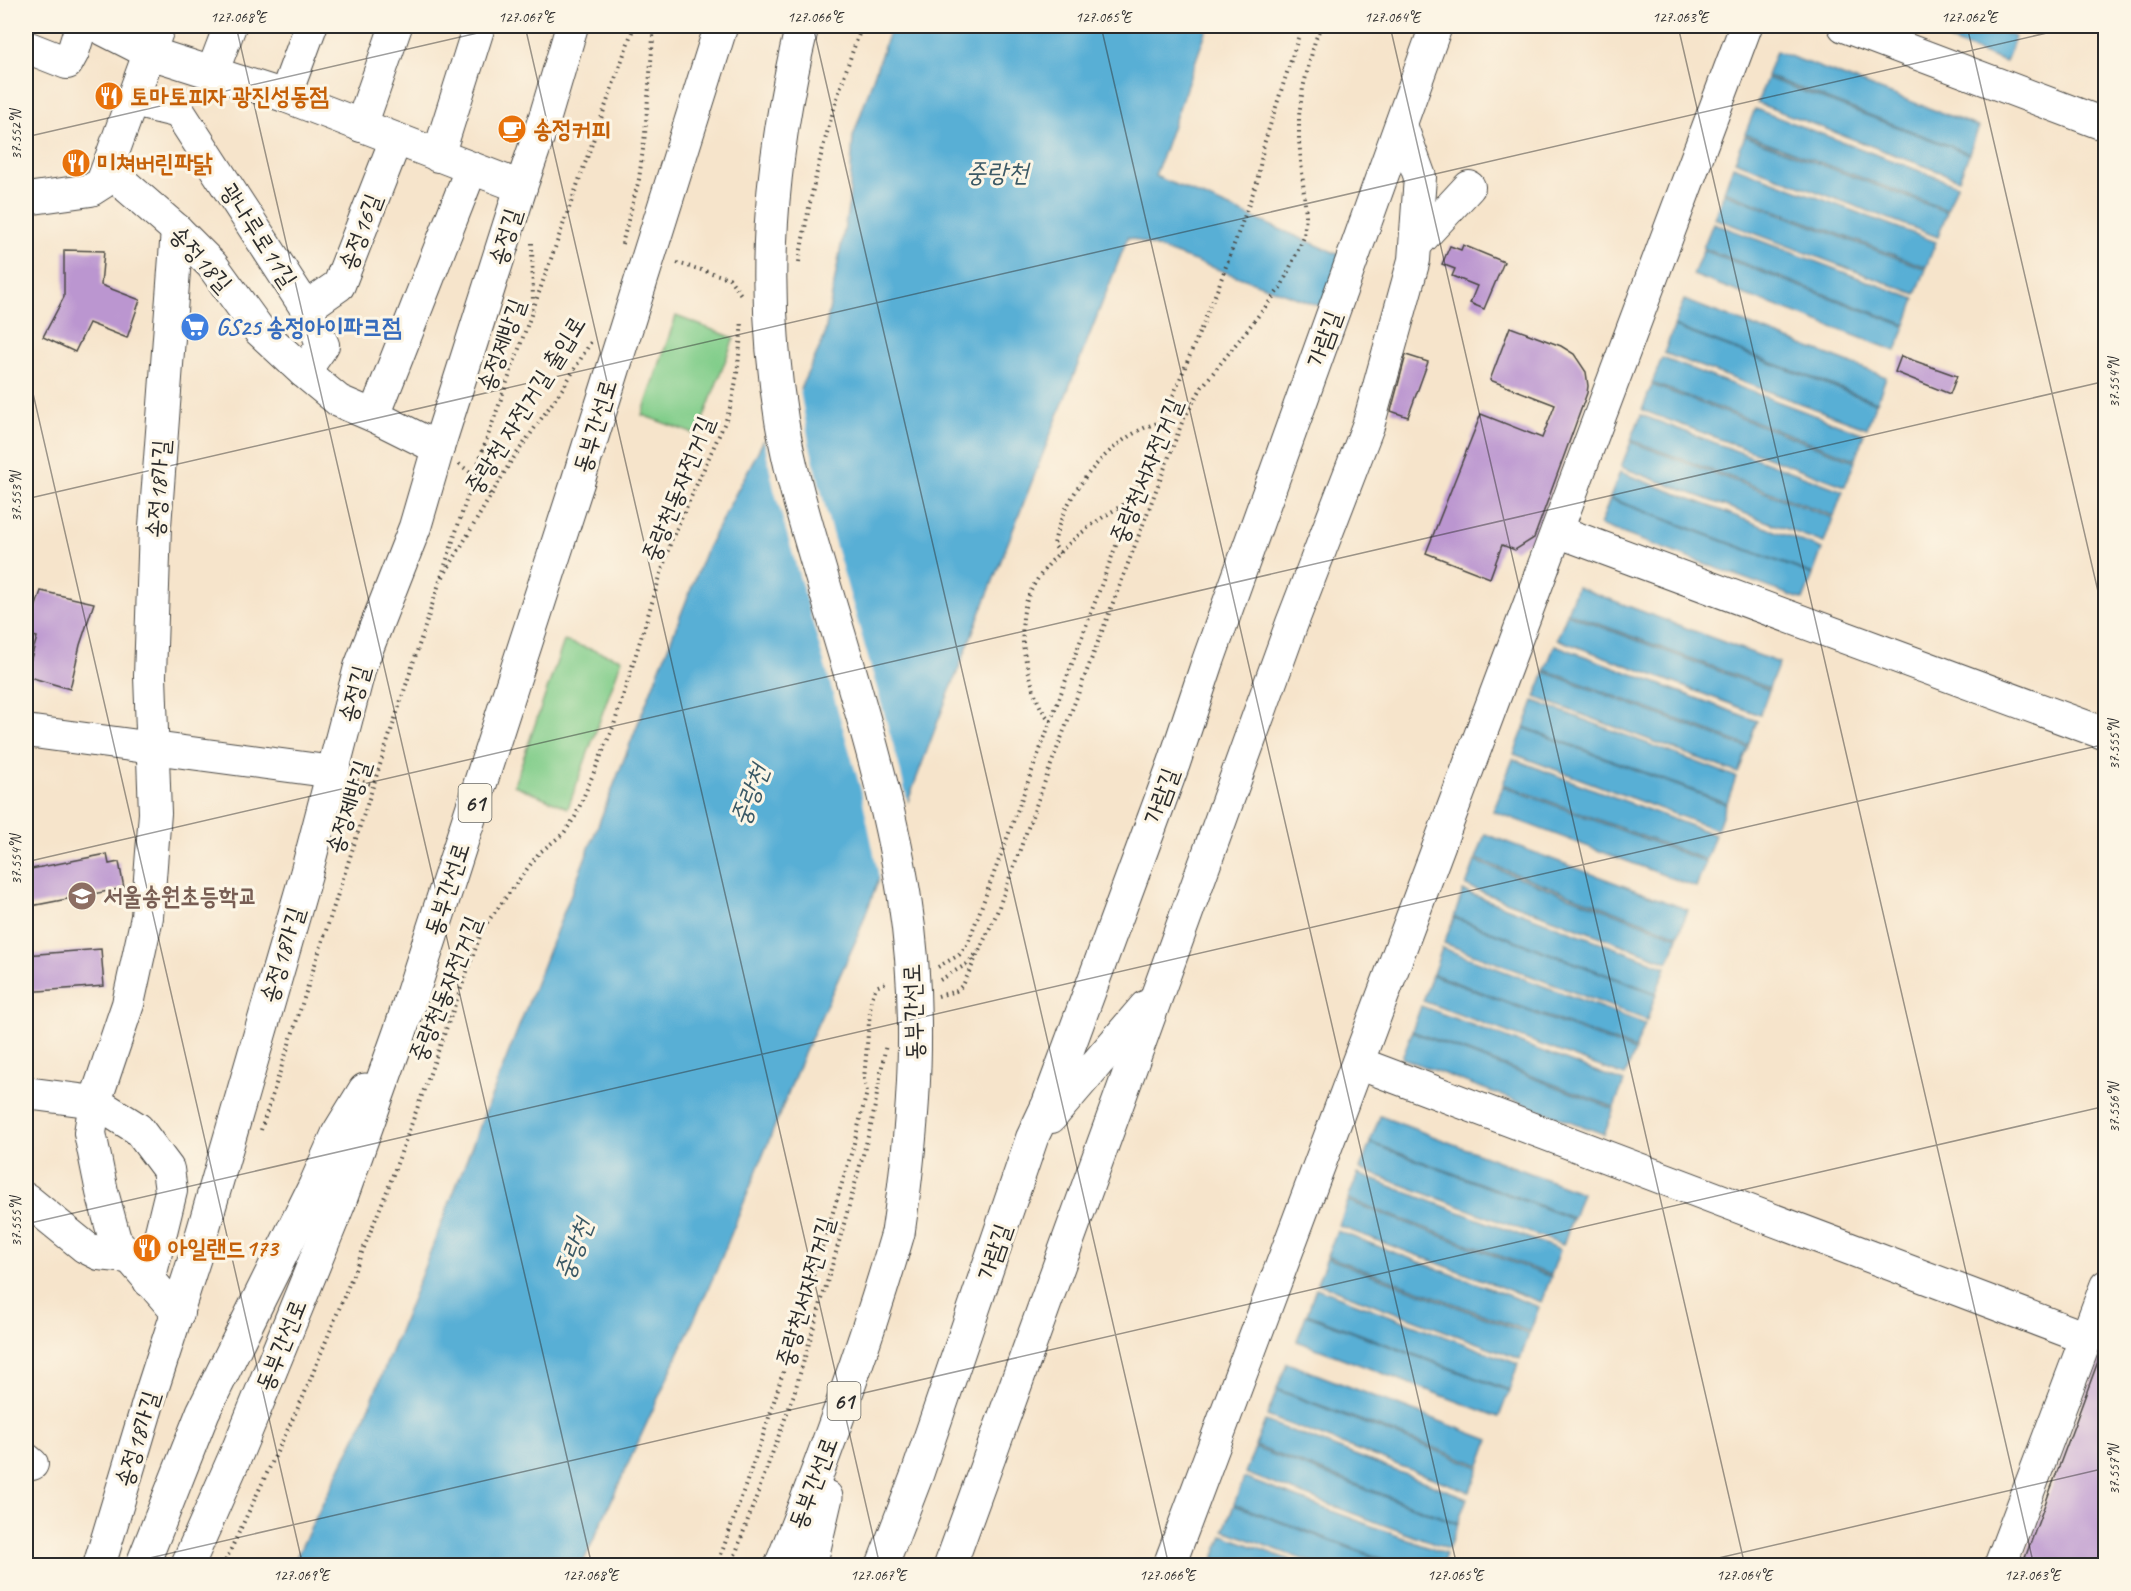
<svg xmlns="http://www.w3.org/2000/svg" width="2131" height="1591" viewBox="0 0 2131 1591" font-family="Caveat,'Poor Story',sans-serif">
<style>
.green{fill:#81cd8a;stroke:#567c5a;stroke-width:1.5}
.water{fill:#59afd5;stroke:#426d80;stroke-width:1.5}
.pier{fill:#f6e4cb}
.building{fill:#bb96d0}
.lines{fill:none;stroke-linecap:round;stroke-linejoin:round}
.minor-casing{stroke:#494743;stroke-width:34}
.highway-casing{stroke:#494743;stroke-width:35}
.path{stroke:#494743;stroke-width:4;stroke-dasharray:1.5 4.5;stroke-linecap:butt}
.minor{stroke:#fff;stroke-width:32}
.highway{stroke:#fff;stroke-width:33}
.highway-bridge-casing{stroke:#494743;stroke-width:35;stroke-linecap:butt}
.highway-bridge{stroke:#fff;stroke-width:33}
.ticks{fill:none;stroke:#2b2b2b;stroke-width:1.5;stroke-opacity:0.45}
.labels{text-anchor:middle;stroke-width:6;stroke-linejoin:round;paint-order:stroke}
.shield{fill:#fcf5e5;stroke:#6a6863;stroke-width:1.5}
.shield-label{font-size:22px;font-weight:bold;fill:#2b2b2b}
.food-label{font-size:24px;font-weight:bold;fill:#c56008;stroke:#fcf5e5;text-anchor:start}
.street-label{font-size:24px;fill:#2b2b2b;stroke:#fcf5e5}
.shop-label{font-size:24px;font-weight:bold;fill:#366cbe;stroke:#fcf5e5;text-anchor:start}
.education-label{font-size:24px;font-weight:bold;fill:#785e54;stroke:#fcf5e5;text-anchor:start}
.water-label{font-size:26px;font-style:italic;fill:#3b5966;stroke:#fcf5e5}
.neatline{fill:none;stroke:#2b2b2b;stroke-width:2}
.ticks-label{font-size:15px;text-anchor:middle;fill:#2b2b2b}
</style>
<rect width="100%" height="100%" fill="#fcf5e5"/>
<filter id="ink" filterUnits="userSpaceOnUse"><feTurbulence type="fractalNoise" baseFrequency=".0167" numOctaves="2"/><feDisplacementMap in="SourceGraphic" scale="12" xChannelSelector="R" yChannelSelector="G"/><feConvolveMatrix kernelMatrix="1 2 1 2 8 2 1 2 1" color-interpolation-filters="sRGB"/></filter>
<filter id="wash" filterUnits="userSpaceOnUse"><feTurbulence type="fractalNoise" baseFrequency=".008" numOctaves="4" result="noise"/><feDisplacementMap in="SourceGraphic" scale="24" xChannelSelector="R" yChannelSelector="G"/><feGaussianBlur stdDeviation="1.35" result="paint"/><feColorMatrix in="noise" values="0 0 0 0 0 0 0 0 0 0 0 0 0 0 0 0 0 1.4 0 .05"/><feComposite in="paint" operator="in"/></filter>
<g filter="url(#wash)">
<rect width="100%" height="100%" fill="#f6e4cb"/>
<!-- green -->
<g class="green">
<polygon points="676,316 734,338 697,435 642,415"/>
<polygon points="564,641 622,659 568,808 514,785"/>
</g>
<!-- water -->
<g class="water">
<polygon points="891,26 1208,26 1155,176 1340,255 1325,308 1128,237 938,721 856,940 803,1056 717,1269 582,1565 292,1566 365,1418 707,548 765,438 799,391 824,338 849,203 853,137"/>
<polygon points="1909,26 1986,26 2015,37 2006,62"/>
<polygon points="1776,51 1979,127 1969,153 1767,76"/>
<polygon points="1767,78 1969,154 1959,179 1757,103"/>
<polygon points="1755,109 1957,185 1947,210 1745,134"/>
<polygon points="1745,136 1947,212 1938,237 1735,161"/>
<polygon points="1733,166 1936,242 1926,267 1724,191"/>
<polygon points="1724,193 1926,269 1916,294 1714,218"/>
<polygon points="1713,223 1915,299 1906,325 1703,248"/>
<polygon points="1703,250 1905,326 1896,351 1693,275"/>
<polygon points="1684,300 1886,377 1877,402 1674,326"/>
<polygon points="1674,327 1876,403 1867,428 1664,353"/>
<polygon points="1662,358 1864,434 1855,459 1652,383"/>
<polygon points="1652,385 1855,461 1845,486 1642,410"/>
<polygon points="1641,415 1843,491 1834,516 1631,440"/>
<polygon points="1631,442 1833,518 1824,543 1621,467"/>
<polygon points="1620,472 1822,549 1813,574 1610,498"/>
<polygon points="1610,499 1813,575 1803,600 1600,525"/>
<polygon points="1577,587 1779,663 1769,688 1567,612"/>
<polygon points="1567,614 1769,690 1760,715 1557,639"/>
<polygon points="1555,645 1757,721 1748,746 1545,670"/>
<polygon points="1545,672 1748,748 1738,773 1535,697"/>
<polygon points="1534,701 1736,777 1727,803 1524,727"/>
<polygon points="1524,728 1726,804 1717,830 1514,754"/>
<polygon points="1513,759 1715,835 1706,860 1503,784"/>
<polygon points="1503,786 1706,862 1696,887 1493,811"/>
<polygon points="1485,834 1688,910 1678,935 1476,859"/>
<polygon points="1475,861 1678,937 1668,962 1466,886"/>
<polygon points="1463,891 1666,967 1656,993 1454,917"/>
<polygon points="1454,918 1656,994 1647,1020 1444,943"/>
<polygon points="1442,948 1645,1024 1635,1049 1433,974"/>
<polygon points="1432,975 1635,1051 1625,1076 1423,1001"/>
<polygon points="1421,1006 1624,1082 1614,1107 1412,1031"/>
<polygon points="1412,1032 1614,1109 1604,1134 1402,1058"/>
<polygon points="1380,1116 1582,1193 1573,1218 1370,1142"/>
<polygon points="1370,1143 1572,1219 1563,1245 1360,1169"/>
<polygon points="1358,1174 1560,1250 1551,1275 1348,1199"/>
<polygon points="1348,1201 1551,1277 1541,1302 1339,1226"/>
<polygon points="1337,1231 1539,1307 1530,1332 1327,1256"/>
<polygon points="1327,1258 1529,1334 1520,1359 1317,1283"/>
<polygon points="1316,1288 1518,1364 1509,1390 1307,1314"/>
<polygon points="1306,1315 1509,1391 1499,1417 1297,1341"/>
<polygon points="1287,1363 1489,1440 1480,1465 1277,1389"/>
<polygon points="1277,1390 1479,1467 1470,1492 1267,1416"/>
<polygon points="1265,1421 1467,1498 1458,1523 1255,1446"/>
<polygon points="1255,1448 1458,1524 1448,1549 1245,1473"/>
<polygon points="1244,1478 1446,1554 1442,1565 1399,1565 1234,1504"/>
<polygon points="1234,1505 1395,1565 1318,1565 1224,1530"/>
<polygon points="1223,1535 1303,1565 1226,1565 1213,1561"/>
</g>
<!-- pier -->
<polygon class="pier" points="799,384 809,442 830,526 899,765 909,807 880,882 860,787 774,489 763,436"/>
<g id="blocks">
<!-- building -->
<g class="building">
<polygon points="1463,245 1504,262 1484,309 1470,303 1477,286 1452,276 1455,269 1442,264 1450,246 1461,250"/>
<polygon points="64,250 104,251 101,285 140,300 127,338 89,323 75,352 43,337 64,297"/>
<polygon points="1510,327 1561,346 1574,354 1586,372 1588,386 1587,393 1534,538 1515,550 1502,545 1490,578 1426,553 1481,414 1542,438 1555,405 1490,380"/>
<polygon points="1406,355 1428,362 1408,417 1391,411"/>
<polygon points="1901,356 1957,376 1950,394 1895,372"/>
<polygon points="41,591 94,603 80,645 70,689 26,676 37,637 26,634"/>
<polygon points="107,854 109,864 119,862 124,888 26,907 26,870"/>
<polygon points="101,949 104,986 26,992 26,955"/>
<polygon points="2106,1340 2106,1566 2046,1566 2025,1558"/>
</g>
</g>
</g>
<g filter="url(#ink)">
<use href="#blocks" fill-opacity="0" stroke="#494743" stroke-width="1.5"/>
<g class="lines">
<!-- minor casing -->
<g class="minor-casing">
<g id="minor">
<polyline points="97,26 150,53 285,96 521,187"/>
<polyline points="1844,26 2106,125"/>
<polyline points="29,48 67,63 73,52 81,26"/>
<polyline points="212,73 230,26"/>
<polyline points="285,96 311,26"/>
<polyline points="133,101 179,112 306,308"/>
<polyline points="361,126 396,26"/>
<polyline points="438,156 479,26"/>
<polyline points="108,170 177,230 212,265 259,330 304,372 339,401 374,416 438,448"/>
<polyline points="26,199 91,190 102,183 159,26"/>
<polyline points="177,230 155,526 150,676 155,813 147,917 128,1004 95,1102 90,1133 102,1192 115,1240 178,1313"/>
<polyline points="1417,243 1469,187"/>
<polyline points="304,372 323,345 306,308 339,285 396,139"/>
<polyline points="374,416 471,169"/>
<polyline points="1557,531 2106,734"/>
<polyline points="26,731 334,772"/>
<polyline points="1358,1063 2086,1338"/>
<polyline points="26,1093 95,1102 138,1129 168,1169 171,1191 149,1281"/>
<polyline points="1051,1117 1145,1007"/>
<polyline points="26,1199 85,1247 99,1254 129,1257"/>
<polyline points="26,1459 32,1464"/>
<polyline points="99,1566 152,1390 197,1251 306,874 360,667 415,527 438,448 521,187 546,114 572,26"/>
<polyline points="882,1566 917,1475 1032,1138 1048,1104 1174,763 1208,661 1436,26"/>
<polyline points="950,1566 1292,623 1368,426 1414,260 1420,177 1401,125"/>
<polyline points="1169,1566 1746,26"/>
<polyline points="2000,1566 2106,1286"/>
</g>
</g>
<!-- highway casing -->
<g class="highway-casing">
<g id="highway">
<polyline points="142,1566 203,1412 315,1186 338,1134 365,1090"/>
<polyline points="187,1566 238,1450 339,1203 400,1032 578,481 721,26"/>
<path d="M 781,1566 C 825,1456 865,1346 898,1233"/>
<polyline points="810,1566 826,1497"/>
</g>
</g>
<!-- path -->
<g class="path">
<polyline points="532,243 533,304"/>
<polyline points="622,244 639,179 645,134 654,26"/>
<path d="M 799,262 C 812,181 833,102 862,26"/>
<polyline points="677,263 729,278 742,296"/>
<polyline points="459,464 474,475 491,495"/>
<path d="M 1060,553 L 1054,545 C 1061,496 1112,434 1161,422"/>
<polyline points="443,577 510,463 565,385 592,340"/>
<path d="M 1051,721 C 1039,710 1034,692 1030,676 C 1023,654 1019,626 1026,603 C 1038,562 1095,518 1133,500"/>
<polyline points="357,780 373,785"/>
<polyline points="938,967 959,955 968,943 1162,422 1218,288 1257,182 1264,144 1302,26"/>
<polyline points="940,980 967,964 978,951"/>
<polyline points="938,996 956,991 963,985 996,915 1052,762 1183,420 1202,387 1281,287 1304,237 1306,215 1299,140 1299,115 1303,88 1315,41 1321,26"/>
<polyline points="261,1130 480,458 634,26"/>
<path d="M 223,1566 L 304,1395 L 387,1191 L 483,928 L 539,853 L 564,833 L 575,817 L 614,725 L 671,541 L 726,420 C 738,386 739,355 742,320"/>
<polyline points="717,1566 766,1427 852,1151 867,1092 864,1079 871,1000 876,987 888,982"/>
<polyline points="731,1566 794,1394 839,1242 872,1122 886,1044"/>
</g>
<!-- minor -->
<use href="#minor" class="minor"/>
<!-- highway -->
<use href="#highway" class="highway"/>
<!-- highway-bridge casing -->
<g class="highway-bridge-casing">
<path id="highway-bridge" d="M 802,26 C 770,161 759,285 782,423 C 791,476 807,527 822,578 C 853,683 887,787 904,895 C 922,1010 915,1118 898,1233"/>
</g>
<!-- highway-bridge -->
<use href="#highway-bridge" class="highway-bridge"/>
</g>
</g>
<!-- ticks -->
<path class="ticks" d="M 236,26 L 592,1566M 525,26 L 880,1566M 813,26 L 1169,1566M 1101,26 L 1457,1566M 1390,26 L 1745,1566M 1678,26 L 2034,1566M 1967,26 L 2106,626M 26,137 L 508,26M 26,363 L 303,1566M 26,499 L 2077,26M 26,862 L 2106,381M 26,1224 L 2106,744M 115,1566 L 2106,1106M 1684,1566 L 2106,1468"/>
<!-- icons -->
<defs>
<g id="restaurant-disc" transform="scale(1.5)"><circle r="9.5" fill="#e8710a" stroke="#fcf5e5"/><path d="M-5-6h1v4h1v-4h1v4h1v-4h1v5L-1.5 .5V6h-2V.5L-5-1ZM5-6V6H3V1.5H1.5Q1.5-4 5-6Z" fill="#fff"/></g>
<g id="cafe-disc" transform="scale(1.5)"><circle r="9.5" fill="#e8710a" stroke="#fcf5e5"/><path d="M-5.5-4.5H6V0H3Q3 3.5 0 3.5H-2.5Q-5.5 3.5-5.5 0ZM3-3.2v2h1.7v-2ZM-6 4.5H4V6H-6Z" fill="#fff"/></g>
<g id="supermarket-disc" transform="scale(1.5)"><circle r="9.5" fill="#3f7fe0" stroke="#fcf5e5"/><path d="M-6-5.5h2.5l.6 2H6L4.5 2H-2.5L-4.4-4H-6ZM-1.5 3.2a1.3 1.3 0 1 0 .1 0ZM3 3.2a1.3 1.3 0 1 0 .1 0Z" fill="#fff"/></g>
<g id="school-disc" transform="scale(1.5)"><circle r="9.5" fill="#8d6e63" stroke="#fcf5e5"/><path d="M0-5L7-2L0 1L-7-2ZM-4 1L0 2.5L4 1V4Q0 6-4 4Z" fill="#fff"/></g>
</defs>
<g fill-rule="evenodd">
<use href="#restaurant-disc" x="109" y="96"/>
<use href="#cafe-disc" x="512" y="129"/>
<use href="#restaurant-disc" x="76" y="163"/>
<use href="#supermarket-disc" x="195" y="327"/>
<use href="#school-disc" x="82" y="896"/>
<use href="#restaurant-disc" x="147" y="1248"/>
</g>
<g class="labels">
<!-- shield labels -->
<g class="shield">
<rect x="458.5" y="784" width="33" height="38" rx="4.5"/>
<rect x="827.5" y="1382" width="33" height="38" rx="4.5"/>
</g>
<g class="shield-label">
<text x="475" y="811">61</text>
<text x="844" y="1409">61</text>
</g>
<!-- food labels -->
<g class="food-label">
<text x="130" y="104">토마토피자 광진성동점</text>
<text x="533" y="137">송정커피</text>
<text x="97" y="171">미쳐버린파닭</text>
<text x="168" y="1256">아일랜드173</text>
</g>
<!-- street labels -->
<g class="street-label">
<text transform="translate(360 232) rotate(-69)" y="8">송정16길</text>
<text transform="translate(259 235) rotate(57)" y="8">광나루로11길</text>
<text transform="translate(505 237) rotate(-73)" y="8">송정길</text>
<text transform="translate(201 259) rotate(48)" y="8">송정18길</text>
<text transform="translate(1324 339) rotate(-70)" y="8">가람길</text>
<text transform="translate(501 345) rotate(-70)" y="8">송정제방길</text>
<text transform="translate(525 405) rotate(-58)" y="8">중랑천 자전거길 출입로</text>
<text transform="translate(595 426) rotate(-73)" y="8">동부간선로</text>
<text transform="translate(1146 471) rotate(-68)" y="8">중랑천서자전거길</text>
<text transform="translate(158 489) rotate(-86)" y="8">송정18가길</text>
<text transform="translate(678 489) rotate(-68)" y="8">중랑천동자전거길</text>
<text transform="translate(354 694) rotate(-75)" y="8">송정길</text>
<text transform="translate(1161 796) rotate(-70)" y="8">가람길</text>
<text transform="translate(348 807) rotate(-72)" y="8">송정제방길</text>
<text transform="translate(447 889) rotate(-72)" y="8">동부간선로</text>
<text transform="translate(282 955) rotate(-73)" y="8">송정18가길</text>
<text transform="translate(445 989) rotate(-68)" y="8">중랑천동자전거길</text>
<text transform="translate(913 1012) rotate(-92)" y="8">동부간선로</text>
<text transform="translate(994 1252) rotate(-71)" y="8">가람길</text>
<text transform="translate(805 1292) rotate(-74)" y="8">중랑천서자전거길</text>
<text transform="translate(281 1345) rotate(-68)" y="8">동부간선로</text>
<text transform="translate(137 1439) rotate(-73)" y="8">송정18가길</text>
<text transform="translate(813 1483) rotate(-69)" y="8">동부간선로</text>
</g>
<!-- shop labels -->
<g class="shop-label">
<text x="216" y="335">GS25 송정아이파크점</text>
</g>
<!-- education labels -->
<g class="education-label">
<text x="103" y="904">서울송원초등학교</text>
</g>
<!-- water labels -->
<g class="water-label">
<text x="997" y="181">중랑천</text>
<text transform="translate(749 795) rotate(-69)" y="9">중랑천</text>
<text transform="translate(573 1249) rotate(-69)" y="9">중랑천</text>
</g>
</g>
<!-- margin -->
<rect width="2131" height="1591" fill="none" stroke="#fcf5e5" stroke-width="66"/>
<rect x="33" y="33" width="2065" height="1525" class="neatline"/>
<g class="ticks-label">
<text x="238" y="22">127.068°E</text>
<text x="526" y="22">127.067°E</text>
<text x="815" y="22">127.066°E</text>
<text x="1103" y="22">127.065°E</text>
<text x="1392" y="22">127.064°E</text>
<text x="1680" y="22">127.063°E</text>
<text x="1969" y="22">127.062°E</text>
<text transform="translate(16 135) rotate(-90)" y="5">37.552°N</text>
<text transform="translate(2114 383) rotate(-90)" y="5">37.554°N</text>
<text transform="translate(16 497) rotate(-90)" y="5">37.553°N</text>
<text transform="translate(2114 745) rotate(-90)" y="5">37.555°N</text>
<text transform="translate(16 860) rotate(-90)" y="5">37.554°N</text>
<text transform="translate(2114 1108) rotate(-90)" y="5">37.556°N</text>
<text transform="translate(16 1222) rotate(-90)" y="5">37.555°N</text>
<text transform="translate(2114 1470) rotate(-90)" y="5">37.557°N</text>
<text x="301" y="1580">127.069°E</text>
<text x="590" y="1580">127.068°E</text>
<text x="878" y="1580">127.067°E</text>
<text x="1167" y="1580">127.066°E</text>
<text x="1455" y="1580">127.065°E</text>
<text x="1744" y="1580">127.064°E</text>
<text x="2032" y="1580">127.063°E</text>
</g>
</svg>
